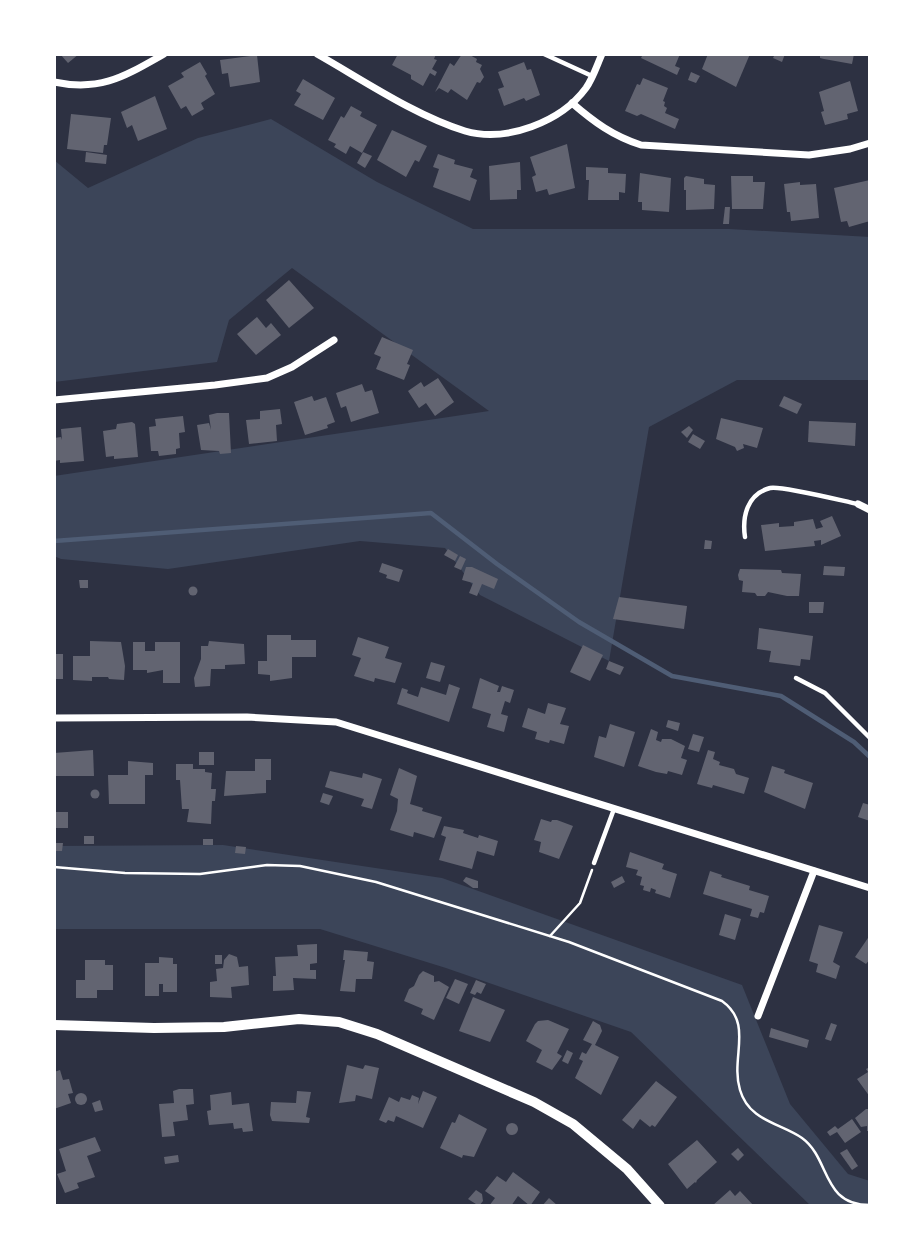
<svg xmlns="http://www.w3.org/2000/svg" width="924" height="1260" viewBox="0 0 924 1260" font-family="Ubuntu,sans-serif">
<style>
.green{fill:#3c4559}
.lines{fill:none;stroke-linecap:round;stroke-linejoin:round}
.stream{stroke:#4f5d75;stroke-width:4.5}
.building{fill:#626471}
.path{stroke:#fff;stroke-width:2.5}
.service{stroke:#fff;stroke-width:4.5}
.minor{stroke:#fff;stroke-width:7}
.tertiary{stroke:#fff;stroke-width:10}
</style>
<rect width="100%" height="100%" fill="#2d3142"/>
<!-- green -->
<g class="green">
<polygon points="271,119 377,182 473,229 729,229 870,237 870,380 737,380 649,427 609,661 480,595 445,548 360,541 168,569 61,559 54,556 54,476 489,411 292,268 229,320 217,362 54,382 54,160 88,188 198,138"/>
<polygon points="223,845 442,878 742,985 790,1104 848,1174 870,1181 870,1206 811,1206 631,1032 446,968 320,929 54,929 54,846"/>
</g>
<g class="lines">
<!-- stream -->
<polyline class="stream" points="54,541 431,513 497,564 579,622 672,676 781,696 854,742 870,757"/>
</g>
<!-- building -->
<g class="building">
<polygon points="60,54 79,54 68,63"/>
<polygon points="398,54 436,54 434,59 437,60 432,69 437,72 435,76 430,73 423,86 411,79 411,75 392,65"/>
<polygon points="462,54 468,54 477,59 476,62 482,65 480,69 484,77 480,83 477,82 467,100 451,89 448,93 439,88 435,92 450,63 454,66"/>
<polygon points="643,54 680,54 675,66 680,68 677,75 641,58"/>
<polygon points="708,54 750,54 736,87 702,69"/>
<polygon points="775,54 785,54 782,62 773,58"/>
<polygon points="820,54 854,54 852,64 824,59 820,58"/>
<polygon points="257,55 260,82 230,87 228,73 222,74 220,60"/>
<polygon points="200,62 207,74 205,76 215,94 201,103 204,109 192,116 186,106 181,109 168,86 184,77 181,73"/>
<polygon points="524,62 527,70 531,69 540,95 526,101 524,98 504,106 498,89 504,87 498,72"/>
<polygon points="691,72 700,76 696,83 688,80"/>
<polygon points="643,78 668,88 663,101 665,102 664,106 667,108 665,113 679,119 675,129 641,114 637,116 625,111 637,84 640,85"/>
<polygon points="303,79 335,98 323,120 294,105 301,94 296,91"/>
<polygon points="850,81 858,111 847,114 848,119 825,125 821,112 824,111 819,92"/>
<polygon points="155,96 167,129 138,141 132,125 127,128 121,112"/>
<polygon points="351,106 362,112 360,116 377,125 362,153 350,146 346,154 334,147 336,144 328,140 341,116 344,118"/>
<polygon points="71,114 111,118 107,145 104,145 103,153 67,149"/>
<polygon points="392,130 427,146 419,162 415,160 406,177 377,160"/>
<polygon points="567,144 575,188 549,195 547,189 536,192 532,177 536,175 530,157"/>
<polygon points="86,152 107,155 106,164 85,162"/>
<polygon points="363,152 372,156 365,168 357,163"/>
<polygon points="438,154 455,160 454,164 473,169 470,177 477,180 470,201 433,187 439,169 433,167"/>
<polygon points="520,162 521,190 517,190 517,199 490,200 489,166"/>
<polygon points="586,167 608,168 608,173 626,174 625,193 619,192 619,200 588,200 589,180 586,180"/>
<polygon points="640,173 671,178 669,212 642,210 642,202 638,202"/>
<polygon points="686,176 704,179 704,184 715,185 714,209 686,210 686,190 684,190 684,178"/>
<polygon points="731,176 753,176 753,182 765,182 763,209 732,209"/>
<polygon points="870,180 870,221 849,227 847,221 841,222 834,188"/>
<polygon points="800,182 800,185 816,184 819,218 791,221 790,212 787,212 784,184"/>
<polygon points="725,207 730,207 729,224 723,224"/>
<polygon points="289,280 314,308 289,328 266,300"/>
<polygon points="257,317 266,328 271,323 281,335 256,355 237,334"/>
<polygon points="382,337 413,350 407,364 410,365 404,380 376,369 381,357 374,354"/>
<polygon points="438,378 454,402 435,416 426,403 419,408 408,391 421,382 424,387"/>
<polygon points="362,384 365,392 372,390 379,413 351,422 346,406 341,408 336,393"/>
<polygon points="312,396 314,401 326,397 335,422 327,425 328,428 305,435 294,402"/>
<polygon points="784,396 802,404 797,414 779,406"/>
<polygon points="280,409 282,424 276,425 277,441 249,444 246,420 260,419 260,411"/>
<polygon points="217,413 229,413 231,453 220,454 219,451 201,450 197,425 209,423 211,430 209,415"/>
<polygon points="183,416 185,432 179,433 180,448 176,449 176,454 159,456 158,451 151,451 149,427 156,426 155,419"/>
<polygon points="721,418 763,428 757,448 743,444 744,448 737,451 735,447 716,439"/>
<polygon points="809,421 856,423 855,446 808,442"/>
<polygon points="132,422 135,424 138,457 114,459 114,456 106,457 103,431 116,429 117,424"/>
<polygon points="689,426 693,430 687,438 681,432"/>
<polygon points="81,427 84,461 60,463 60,460 54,461 54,438 61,437 62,440 61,429"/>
<polygon points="693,434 705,441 700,449 688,442"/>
<polygon points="832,516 841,536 821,545 821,540 814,541 815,546 765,551 761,525 779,523 779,527 794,526 794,522 813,519 816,529 823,527 820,521"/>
<polygon points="705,540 712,541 711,549 704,549"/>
<polygon points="448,549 458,555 455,561 444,555"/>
<polygon points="460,556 466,559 461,570 454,567"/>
<polygon points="382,563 403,570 399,582 386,578 387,575 379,572"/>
<polygon points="824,566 845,567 844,576 823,575"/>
<polygon points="466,567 472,567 498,579 494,589 482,584 477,596 469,593 473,583 462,580"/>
<polygon points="740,569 781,570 782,573 801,574 799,596 787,596 768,592 765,596 757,596 755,593 742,592 743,581 739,580 738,575"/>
<polygon points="79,580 88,580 88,588 80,588"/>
<circle cx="193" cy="591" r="4.5"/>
<polygon points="619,597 687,606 684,629 613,619"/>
<polygon points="809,602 824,602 823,613 809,613"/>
<polygon points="759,628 813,636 810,660 801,659 800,666 769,662 771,651 757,649"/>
<polygon points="267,635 291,635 291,640 316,640 316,657 292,657 292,678 270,681 270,675 258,674 258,661 267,661"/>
<polygon points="358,637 389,647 385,658 402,663 395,683 375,678 374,682 354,676 361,658 352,655"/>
<polygon points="90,641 121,642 125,666 124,680 109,679 108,677 92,677 92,681 73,680 73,656 90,656"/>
<polygon points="209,641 244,644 245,664 225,665 225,669 211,669 210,686 195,687 194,678 201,659 201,646 208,646"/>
<polygon points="133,642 145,642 145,651 155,651 155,642 180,642 180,683 163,683 163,670 147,673 147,670 133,670"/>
<polygon points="583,645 603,655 590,681 570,672"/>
<rect x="54" y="654" width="9" height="25"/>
<polygon points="609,661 624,667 620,675 606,669"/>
<polygon points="431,662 445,666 440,682 426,678"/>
<polygon points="480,678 499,686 497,692 500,692 502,686 514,690 510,703 505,701 501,714 508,716 504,732 487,727 491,714 472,708"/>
<polygon points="449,684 460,688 449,722 397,704 402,688 408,690 407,693 418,697 421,687 446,695"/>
<polygon points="548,703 566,708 560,724 569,726 564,744 550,740 549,743 535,739 537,732 522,727 528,708 545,714"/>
<polygon points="668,720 680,723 678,731 666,727"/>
<polygon points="610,724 635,732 624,767 594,757 599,736 606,738"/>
<polygon points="651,729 658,732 656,740 661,742 662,739 671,739 685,746 681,758 687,760 682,775 668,771 667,774 656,772 638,766"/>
<polygon points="693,734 704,737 699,752 688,749"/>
<polygon points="93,750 94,776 54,776 54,753"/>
<polygon points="708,750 715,752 713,759 720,762 719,765 734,769 736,774 749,778 744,794 713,785 712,788 697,784"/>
<rect x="199" y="752" width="15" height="13"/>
<polygon points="255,759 271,759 271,780 266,780 266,793 224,796 226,771 255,771"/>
<polygon points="128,761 153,763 153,775 145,775 145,804 109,804 108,775 128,775"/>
<polygon points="176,764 193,764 193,769 205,769 205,772 212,773 211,789 216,789 215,801 212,801 211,824 187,822 189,809 182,809 180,780 176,780"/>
<polygon points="772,766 785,770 784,773 813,783 805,809 764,792"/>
<polygon points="399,768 417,776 410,804 423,808 422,811 442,817 434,838 414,832 413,837 390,830 397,811 398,799 390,795"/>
<polygon points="330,771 362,778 363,773 382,779 372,809 361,806 364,799 325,787"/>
<circle cx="95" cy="794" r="4.5"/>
<polygon points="323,793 333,796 329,805 320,802"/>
<polygon points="863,803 870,805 870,821 858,817"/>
<rect x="54" y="812" width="14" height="16"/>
<polygon points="541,819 551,822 552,820 557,820 573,826 559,859 539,852 541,842 534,840"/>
<polygon points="444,826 464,830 463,833 478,838 479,835 498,841 494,856 477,851 472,869 439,860 446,837 441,835"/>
<rect x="84" y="836" width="10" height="8"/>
<rect x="203" y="839" width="10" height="6"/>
<polygon points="55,843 63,843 62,851 55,851"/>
<polygon points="236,846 246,847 245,854 235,853"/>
<polygon points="630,852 664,864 662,869 677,874 670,898 655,893 656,890 651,888 650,892 643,890 644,886 640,885 642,877 636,875 638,870 626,867"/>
<polygon points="710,871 722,875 721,877 750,886 749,890 769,896 764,913 760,912 758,918 750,916 752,909 703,894"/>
<polygon points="622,876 625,882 614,888 611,882"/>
<polygon points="466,877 478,881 478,888 473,888 463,881"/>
<polygon points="725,914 741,919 735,940 719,935"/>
<polygon points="819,925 843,932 833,962 840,966 836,979 816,972 818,964 809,961"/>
<polygon points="870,935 870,959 866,964 855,957"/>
<polygon points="317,944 317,963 310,964 310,970 316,970 316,979 293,978 294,990 273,991 273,976 276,976 275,957 298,956 297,945"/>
<polygon points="344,950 368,952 367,961 374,962 372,979 356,979 355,992 340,991 345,960 343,960"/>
<polygon points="229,954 237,957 239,967 248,966 249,985 231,987 232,998 210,997 210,982 217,981 216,969 223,968 224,960"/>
<rect x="215" y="955" width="7" height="9"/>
<polygon points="159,957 173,958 173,964 177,964 177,992 163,992 163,984 159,984 159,996 145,996 145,963 159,963"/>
<polygon points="85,960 105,960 105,965 113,965 113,990 97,990 97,998 76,998 76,980 85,980"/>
<polygon points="423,971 434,976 434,982 439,981 449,987 434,1020 421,1014 423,1009 404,1001 409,989 414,986 419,975"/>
<polygon points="455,979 468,984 459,1004 446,998"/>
<polygon points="476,980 486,984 481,994 477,992 475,995 470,993"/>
<polygon points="473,997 505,1010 490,1042 459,1031"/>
<polygon points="548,1020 569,1029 557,1053 562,1056 552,1070 536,1062 542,1050 526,1041 535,1024 538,1021"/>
<polygon points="593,1021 600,1025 602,1031 595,1045 619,1057 601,1095 575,1078 583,1061 579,1059 582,1052 586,1054 592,1044 583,1040"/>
<polygon points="831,1023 837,1025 831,1041 825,1039"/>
<polygon points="771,1028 809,1040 807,1048 769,1037"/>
<polygon points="567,1050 573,1053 568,1064 562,1061"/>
<polygon points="347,1065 363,1069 365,1065 379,1068 372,1099 356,1095 355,1101 339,1103"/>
<polygon points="870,1067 870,1097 857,1079 868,1072 866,1069"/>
<polygon points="60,1070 63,1080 69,1079 73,1093 68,1094 71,1103 54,1109 54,1072"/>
<polygon points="656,1081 677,1097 655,1127 652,1125 650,1127 640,1119 633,1129 622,1120"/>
<polygon points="179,1089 193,1089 194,1104 186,1105 188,1120 173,1122 175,1136 162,1137 159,1104 174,1103 173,1091"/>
<polygon points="297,1091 311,1092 306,1117 310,1118 309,1123 272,1121 270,1115 271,1102 296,1103"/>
<polygon points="423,1091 437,1097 423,1128 396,1116 394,1122 388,1120 386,1123 379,1120 389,1097 399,1102 401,1097 410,1100 412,1095 419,1098 418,1104"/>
<polygon points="231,1092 232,1105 249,1103 253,1131 243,1132 242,1128 234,1129 233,1123 209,1125 207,1111 211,1110 210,1095"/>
<circle cx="81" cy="1099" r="6"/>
<polygon points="100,1100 103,1110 95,1112 92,1103"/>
<polygon points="866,1109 870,1109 870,1131 867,1131 867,1126 861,1127 855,1118"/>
<polygon points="459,1114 487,1129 474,1157 463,1155 462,1158 440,1148 452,1122 455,1123"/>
<polygon points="852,1119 861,1132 845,1143 837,1132 830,1136 827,1132 835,1126 838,1129"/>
<circle cx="512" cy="1129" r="6"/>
<polygon points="95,1137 101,1151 87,1156 95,1177 77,1183 79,1188 65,1193 57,1174 66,1171 59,1149"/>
<polygon points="697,1140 717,1162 697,1180 696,1183 695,1182 687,1189 668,1164"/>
<polygon points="738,1148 744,1155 738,1161 731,1154"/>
<polygon points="847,1149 858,1166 852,1170 840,1153"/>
<polygon points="178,1155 179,1162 165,1164 164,1157"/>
<polygon points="513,1172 540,1192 530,1206 518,1196 511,1206 489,1206 495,1198 485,1191 497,1176 506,1182"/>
<polygon points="476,1190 482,1194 483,1201 479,1206 468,1199"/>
<polygon points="730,1190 735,1196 740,1191 754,1206 712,1206"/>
<polygon points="549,1198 558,1206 542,1206"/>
</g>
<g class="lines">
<!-- path -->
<g class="path">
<path d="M 54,867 L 125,873 L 200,874 L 267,865 L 300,866 L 376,882 L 569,942 L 722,1001 C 754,1024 730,1057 740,1090 C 749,1121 780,1123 802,1138 C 831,1159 821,1205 870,1205"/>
<polyline points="550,936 580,903 592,870"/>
</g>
<!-- service -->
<g class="service">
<polyline points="544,54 592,76"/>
<path d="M 745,537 C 742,517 747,494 770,488 C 780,485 843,501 858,504"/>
<polyline points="796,678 825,693 870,738"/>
<polyline points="594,863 614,809"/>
</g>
<!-- minor -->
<g class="minor">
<path d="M 317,54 C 363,80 414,115 465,131 C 506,143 561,122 586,88 C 593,78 597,65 602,54"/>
<path d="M 54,82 C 101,92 125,76 164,54"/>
<path d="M 572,103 C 594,122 613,136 641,145 L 809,155 L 850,149 L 870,143"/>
<polyline points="54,400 215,385 267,378 292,367 334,340"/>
<polyline points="858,504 870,510"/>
<polyline points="54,718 247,717 336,722 870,888"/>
<polyline points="758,1016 814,871"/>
</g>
<!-- tertiary -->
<polyline class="tertiary" points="54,1025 154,1028 224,1027 299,1019 339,1022 377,1034 534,1102 573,1124 627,1169 660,1206"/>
</g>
<!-- border -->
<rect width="924" height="1260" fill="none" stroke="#ffffff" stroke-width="112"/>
</svg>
